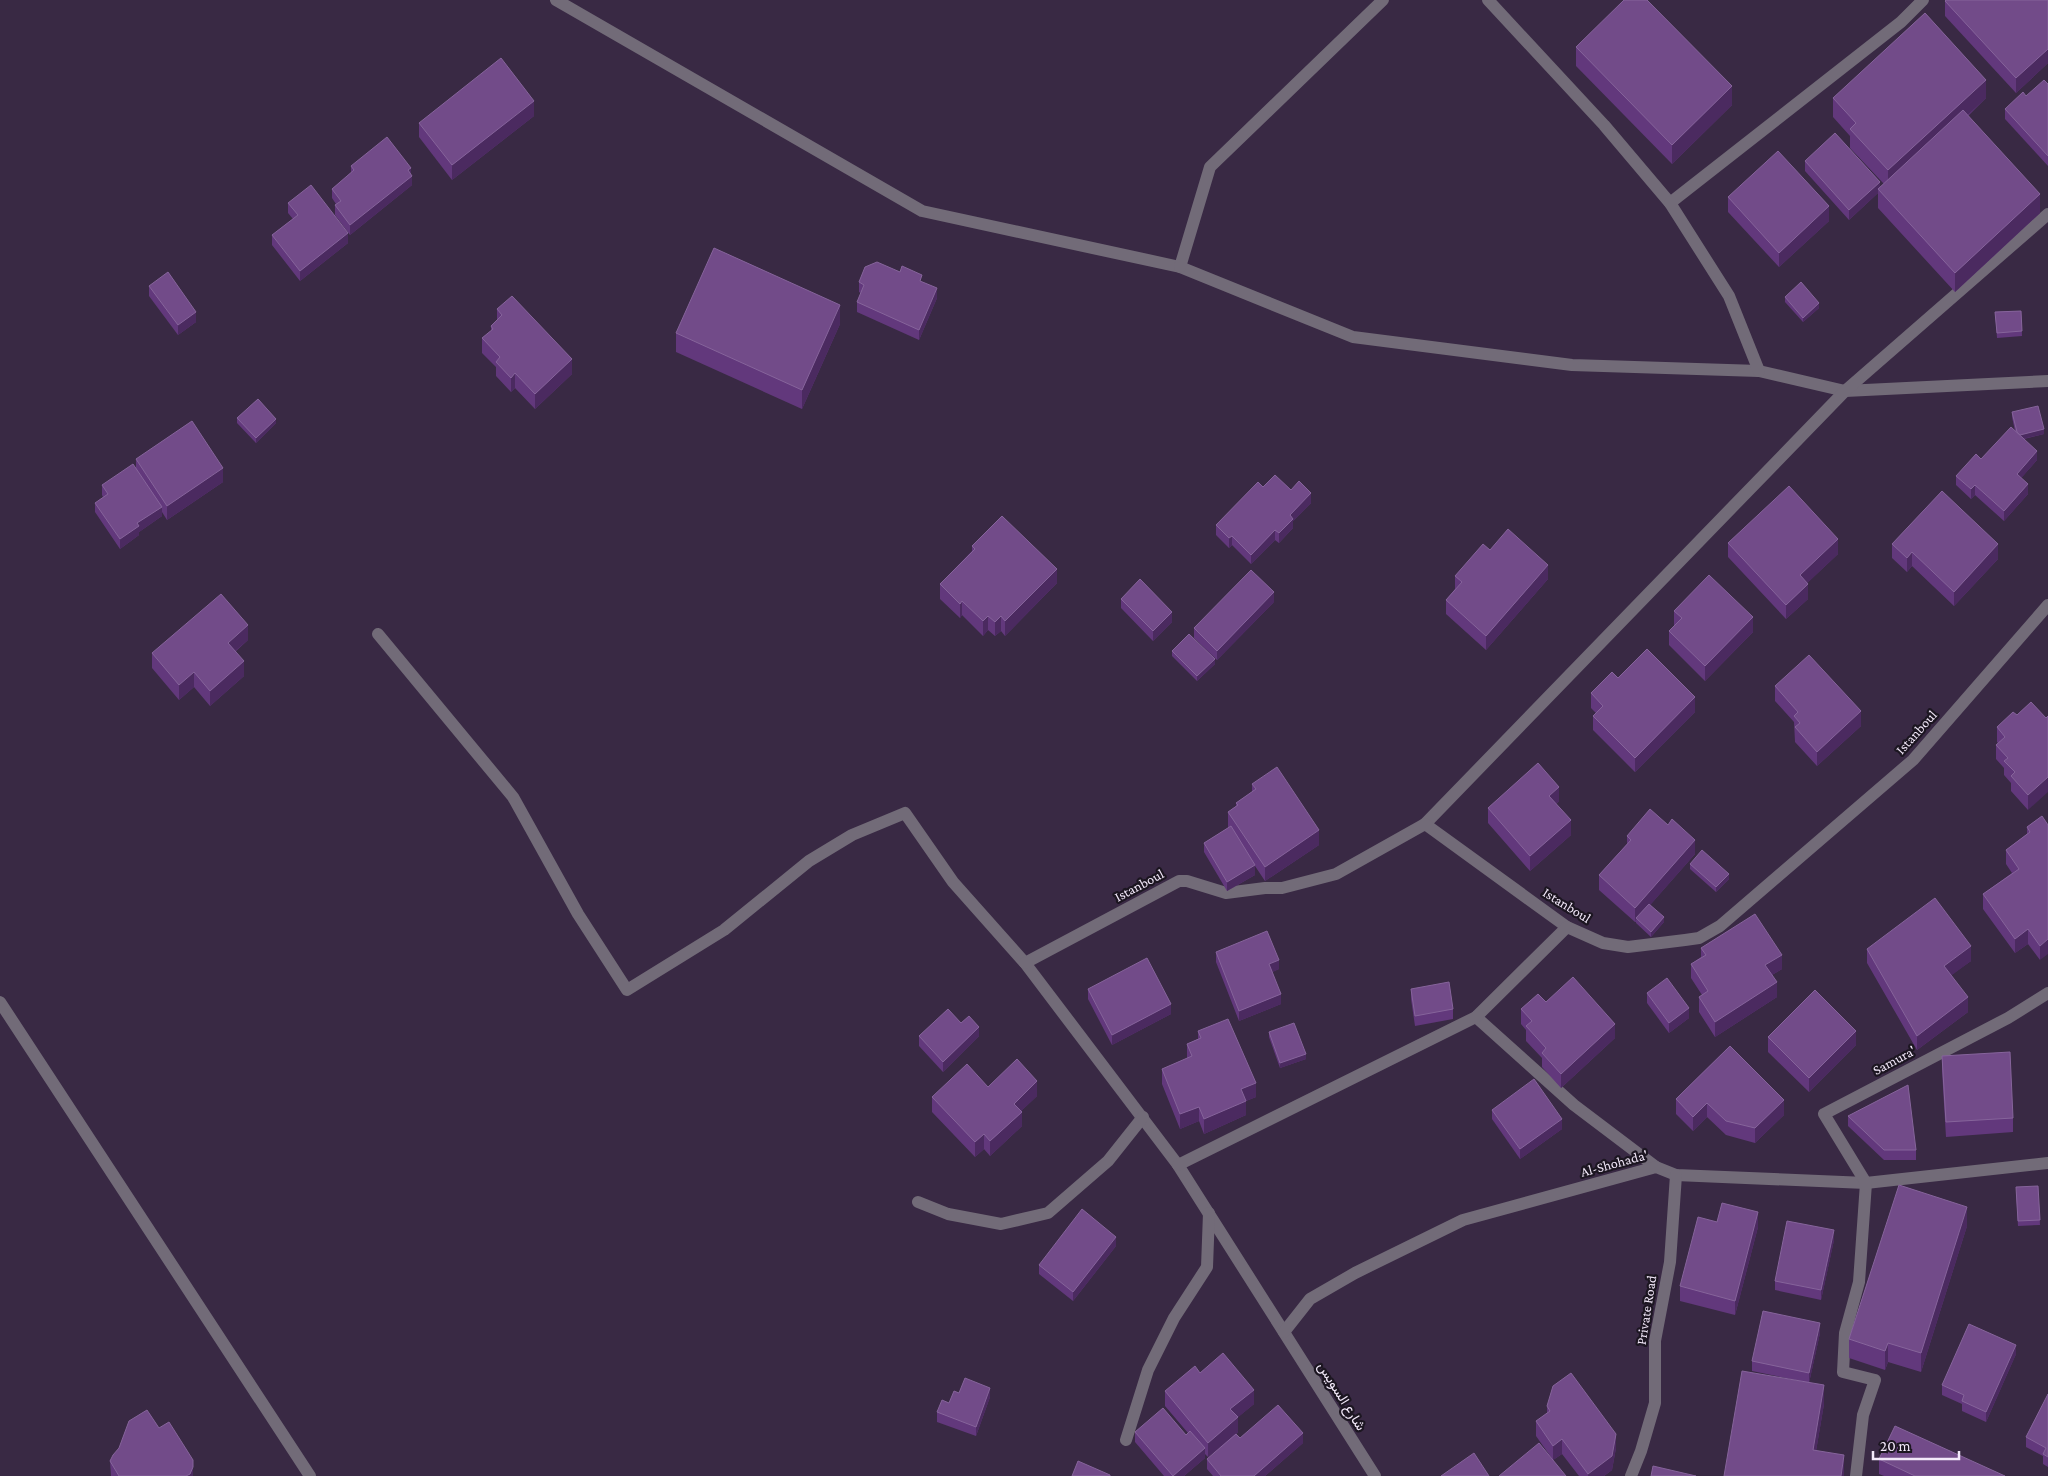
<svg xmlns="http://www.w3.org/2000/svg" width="2048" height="1476" viewBox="0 0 2048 1476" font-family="'Crimson Pro',Vazirmatn,serif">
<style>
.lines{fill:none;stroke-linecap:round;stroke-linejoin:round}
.minor{stroke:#726b78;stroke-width:12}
.tertiary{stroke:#726b78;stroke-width:12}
.wall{fill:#62387c}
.shaded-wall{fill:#4b2a60}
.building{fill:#724b89;stroke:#86649b}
.labels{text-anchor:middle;stroke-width:4.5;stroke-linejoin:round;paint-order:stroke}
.street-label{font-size:14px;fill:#f3e9fa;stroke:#1c1621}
</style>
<rect width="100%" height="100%" fill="#392944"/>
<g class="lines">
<!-- minor -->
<g class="minor">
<polyline points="556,0 922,211 1180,267 1353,337 1572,365 1759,371 1845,391 2048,381"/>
<polyline points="1488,0 1604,125 1670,203"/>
<polyline points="1759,371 1729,296 1670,203 1901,22 1923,0"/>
<polyline points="378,634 513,797 578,914 627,990 724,930 809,861 852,835 905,813 953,882 1025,963 1178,1165 1375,1476"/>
<polyline points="1425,824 1845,391 2048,214"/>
<polyline points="1025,963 1179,881 1187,881 1226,893 1265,888 1282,888 1336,874 1425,824 1567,927 1603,943 1628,947 1685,940 1699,938 1720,926 1913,760 2048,605"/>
<polyline points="1476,1017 1574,1105 1656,1167"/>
<polyline points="1178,1165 1476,1017 1567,927"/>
<polyline points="918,1202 948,1214 1001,1224 1048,1213 1108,1161 1143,1117"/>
<polyline points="1284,1332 1310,1299 1355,1273 1463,1220 1656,1167 1676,1175 1866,1183 2048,1163"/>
<polyline points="1126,1440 1148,1370 1174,1318 1207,1267 1209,1213"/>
<polyline points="1631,1476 1641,1451 1655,1403 1655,1341 1670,1262 1676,1175"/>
<polyline points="1856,1476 1863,1415 1875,1380 1843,1372 1845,1333 1859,1282 1866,1183 1824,1114 2008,1018 2048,993"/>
</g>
<!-- tertiary -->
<g class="tertiary">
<polyline points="1180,267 1210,167 1383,0"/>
<polyline points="0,1002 310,1476"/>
</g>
</g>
<!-- wall -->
<g class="wall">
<polygon points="2048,0 2048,63 2016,93 1945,16 1945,1"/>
<polygon points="1576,47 1732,105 1672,164 1576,66"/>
<polygon points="2048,84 2048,166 2005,119 2005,109"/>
<polygon points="1833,98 1986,98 1968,116 2040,213 1955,292 1878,208 1878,193 1849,220 1805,171 1805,161 1880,187 1884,184 1850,148 1850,136 1833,117"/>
<polygon points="534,116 452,180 419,137 419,123"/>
<polygon points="351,166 411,174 412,185 350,235 335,215 335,205 336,204 332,198 332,189 351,173"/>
<polygon points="1728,197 1829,221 1779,267 1728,212"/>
<polygon points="288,203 348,243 300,281 272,245 272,235 293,219 288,213"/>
<polygon points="859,282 922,282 937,298 919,340 857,312 857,302 861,293 859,292"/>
<polygon points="149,286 196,322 178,335 149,296"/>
<polygon points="1785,297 1819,308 1803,322 1785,302"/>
<polygon points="497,309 572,374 535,409 515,388 511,392 496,376 496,367 482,353 482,338 491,331 491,326 497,320"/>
<polygon points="2021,311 2022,336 1997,338 1995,312"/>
<polygon points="840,324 802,409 676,352 676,333"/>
<polygon points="2012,412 2044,434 2024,439 2037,460 2021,478 2028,494 2004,521 1975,495 1971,499 1956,485 1956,476 1981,459 2015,431 2012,417"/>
<polygon points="237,418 276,423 256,443 237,423"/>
<polygon points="136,459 223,482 167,520 162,512 162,516 139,532 139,535 120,549 95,512 95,503 103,497 102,495 102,485 136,468"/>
<polygon points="1263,487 1291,490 1311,503 1293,521 1293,528 1279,543 1275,540 1251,564 1232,545 1229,548 1216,535 1216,525"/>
<polygon points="1728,543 1838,554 1807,583 1808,599 1786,619 1728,557"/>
<polygon points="1892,544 1998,559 1954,606 1912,566 1907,572 1892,558"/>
<polygon points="972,546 1057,583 1005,636 1001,631 995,636 988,630 983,636 962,615 960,618 940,599 940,584 972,551"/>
<polygon points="1490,550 1548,579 1486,650 1446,614 1446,600 1455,589 1455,576"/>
<polygon points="1121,599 1172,622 1153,641 1121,608"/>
<polygon points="1274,602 1217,660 1194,638 1194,628"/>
<polygon points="1674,611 1753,632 1705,681 1669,645 1669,631 1674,626"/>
<polygon points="248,640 236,651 244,676 210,706 194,687 179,700 152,668 152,653"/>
<polygon points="1172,651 1215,664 1197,681 1172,656"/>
<polygon points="1618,678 1695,712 1635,772 1593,730 1593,716 1596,713 1591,708 1591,693"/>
<polygon points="1775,686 1861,726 1817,766 1795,742 1794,722 1775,701"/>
<polygon points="2031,702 2028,810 2011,791 2011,783 2004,775 2004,768 1996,759 1996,745 1998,743 1997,742 1997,727 2017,715"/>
<polygon points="1252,784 1319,845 1265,881 1255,866 1255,875 1227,891 1204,852 1204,843 1228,828 1228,812 1236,806 1236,803 1252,792"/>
<polygon points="1559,801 1556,804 1571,835 1530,871 1488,823 1488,808"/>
<polygon points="2042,816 2040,960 2028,944 2015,953 1983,909 1983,894 2012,873 2006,864 2006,850 2027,834 2027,827"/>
<polygon points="1627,836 1695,854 1650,905 1664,922 1651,937 1636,923 1636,922 1635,922 1599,890 1599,875 1627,844"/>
<polygon points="1690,864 1729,879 1716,892 1690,869"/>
<polygon points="1701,948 1782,969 1772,975 1777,997 1715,1037 1699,1012 1699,997 1702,995 1691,978 1691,964 1701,957"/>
<polygon points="1867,949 1971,961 1951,975 1968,1012 1917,1050 1867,963"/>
<polygon points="1216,952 1279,969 1272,972 1281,1004 1239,1021 1216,962"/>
<polygon points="1088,989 1171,1014 1112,1045 1088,999"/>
<polygon points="1411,989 1453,1009 1453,1019 1415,1026 1411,999"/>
<polygon points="1647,993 1689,1018 1669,1033 1647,1003"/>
<polygon points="1546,1002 1615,1038 1561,1088 1542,1067 1542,1058 1526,1041 1526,1030 1521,1024 1521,1009"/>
<polygon points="961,1023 979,1036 943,1072 919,1046 919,1036"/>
<polygon points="1198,1031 1256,1097 1246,1101 1246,1115 1204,1134 1199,1121 1180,1129 1162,1084 1162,1069 1187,1059 1187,1044 1198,1039"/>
<polygon points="1269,1032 1306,1059 1280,1068 1269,1037"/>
<polygon points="1768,1037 1856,1045 1809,1092 1768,1052"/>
<polygon points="1730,1046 1784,1115 1755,1143 1726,1135 1707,1117 1693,1131 1676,1114 1676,1099"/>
<polygon points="1942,1056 2013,1118 2013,1132 1946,1137 1942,1071"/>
<polygon points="1037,1096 1021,1111 1022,1126 990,1156 984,1149 975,1157 932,1112 932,1097"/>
<polygon points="1492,1110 1562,1129 1520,1159 1492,1119"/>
<polygon points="1848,1116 1916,1150 1916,1160 1884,1160 1848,1126"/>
<polygon points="2038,1186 2040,1225 2018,1226 2016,1192"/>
<polygon points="1717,1222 1758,1227 1735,1315 1680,1301 1680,1286"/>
<polygon points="1967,1226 1921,1372 1888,1362 1885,1370 1849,1358 1849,1339"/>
<polygon points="1834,1240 1821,1300 1775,1290 1775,1281"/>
<polygon points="1116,1246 1073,1301 1039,1274 1039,1265"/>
<polygon points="1820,1333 1809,1383 1824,1404 1816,1451 1844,1474 1844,1476 1724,1476 1805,1382 1752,1371 1752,1361"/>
<polygon points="2016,1354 1986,1422 1962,1411 1962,1404 1942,1395 1942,1385"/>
<polygon points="1200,1373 1254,1404 1238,1417 1238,1432 1236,1434 1240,1438 1303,1443 1265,1476 1213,1476 1207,1469 1207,1459 1236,1434 1208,1457 1205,1454 1205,1458 1184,1476 1164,1476 1135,1442 1135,1432 1186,1435 1188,1433 1165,1406 1165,1391"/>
<polygon points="959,1393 990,1397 976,1436 937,1422 937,1412 949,1403"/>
<polygon points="2048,1394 2048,1467 2043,1464 2043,1456 2026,1447 2026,1437"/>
<polygon points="1547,1406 1616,1448 1612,1470 1604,1476 1579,1476 1562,1454 1553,1460 1536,1436 1536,1421 1547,1414"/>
<polygon points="159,1428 193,1476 111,1476 110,1461"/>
<polygon points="1879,1459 2005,1476 1884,1476 1879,1474"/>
</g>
<!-- shaded-wall -->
<g class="shaded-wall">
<polygon points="2048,49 2048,63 2016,93 2016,78"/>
<polygon points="1986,80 1986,98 1888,189 1888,170"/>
<polygon points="1732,86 1732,105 1672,164 1672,145"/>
<polygon points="534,101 534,116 452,180 452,165"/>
<polygon points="411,168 411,176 412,176 412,185 350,235 350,225"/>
<polygon points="1880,182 1880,191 1878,189 1878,193 1849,220 1849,210"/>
<polygon points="2040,194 2040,213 1955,292 1955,273"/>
<polygon points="1829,206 1829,221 1779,267 1779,253"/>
<polygon points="348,233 348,243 300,281 300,271"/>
<polygon points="937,288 937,298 919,340 919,330"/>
<polygon points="1819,303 1819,308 1803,322 1803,318"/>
<polygon points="840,305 840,324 802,409 802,390"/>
<polygon points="196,312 196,322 178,335 178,325"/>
<polygon points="572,359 572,374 535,409 535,394"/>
<polygon points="515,373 515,388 511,392 511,378"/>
<polygon points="276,419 276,423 256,443 256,438"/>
<polygon points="2044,429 2044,434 2018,440 2018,435"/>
<polygon points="2037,451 2037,460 2017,483 2017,474"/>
<polygon points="223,468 223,482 167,520 167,506"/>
<polygon points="2028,484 2028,494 2004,521 2004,511"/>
<polygon points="1975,485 1975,495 1971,499 1971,489"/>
<polygon points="1311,493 1311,503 1293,521 1293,528 1279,543 1279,533 1290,515"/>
<polygon points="162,507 162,516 139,532 139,535 120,549 120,539 137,523"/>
<polygon points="1275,530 1275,540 1251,564 1251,555"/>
<polygon points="1232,536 1232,545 1229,548 1229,538"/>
<polygon points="1838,539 1838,554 1800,590 1800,575"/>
<polygon points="1998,544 1998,559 1954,606 1954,592"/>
<polygon points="1912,552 1912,566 1907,572 1907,558"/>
<polygon points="1548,565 1548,579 1486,650 1486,636"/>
<polygon points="1057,569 1057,583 1005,636 1005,621"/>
<polygon points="1808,584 1808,599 1786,619 1786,605"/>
<polygon points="1274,592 1274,602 1217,660 1217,651"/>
<polygon points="962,601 962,615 960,618 960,604"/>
<polygon points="1172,612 1172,622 1153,641 1153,631"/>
<polygon points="988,616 988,630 983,636 983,621"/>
<polygon points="1001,616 1001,631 995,636 995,622"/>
<polygon points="1753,617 1753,632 1705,681 1705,666"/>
<polygon points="248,625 248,640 228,657 228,643"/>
<polygon points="1215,659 1215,664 1197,681 1197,676"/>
<polygon points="244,661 244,676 210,706 210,691"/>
<polygon points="194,672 194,687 179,700 179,685"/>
<polygon points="1695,697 1695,712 1635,772 1635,758"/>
<polygon points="1861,711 1861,726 1817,766 1817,752"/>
<polygon points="2048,777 2048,792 2028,810 2028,795"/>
<polygon points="1559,787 1559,801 1549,810 1549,796"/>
<polygon points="1571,820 1571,835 1530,871 1530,856"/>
<polygon points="1319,830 1319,845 1265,881 1265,867"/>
<polygon points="1695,840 1695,854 1637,920 1636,918 1635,922 1635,908"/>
<polygon points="1255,865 1255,875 1227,891 1227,882"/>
<polygon points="1729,874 1729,879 1716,892 1716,887"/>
<polygon points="1664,917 1664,922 1651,937 1651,932"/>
<polygon points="2028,929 2028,944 2015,953 2015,939"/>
<polygon points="2048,939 2048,954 2040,960 2040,946"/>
<polygon points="1971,946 1971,961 1944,981 1944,966"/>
<polygon points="1782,955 1782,969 1765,979 1765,965"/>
<polygon points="1279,960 1279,969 1269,974 1269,964"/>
<polygon points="1777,982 1777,997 1715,1037 1715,1022"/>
<polygon points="1281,994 1281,1004 1239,1021 1239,1011"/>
<polygon points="1968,997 1968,1012 1917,1050 1917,1036"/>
<polygon points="1171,1004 1171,1014 1112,1045 1112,1035"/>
<polygon points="1689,1008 1689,1018 1669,1033 1669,1023"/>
<polygon points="1615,1024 1615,1038 1561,1088 1561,1074"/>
<polygon points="979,1027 979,1036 943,1072 943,1062"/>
<polygon points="1856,1031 1856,1045 1809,1092 1809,1078"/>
<polygon points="1306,1054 1306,1059 1280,1068 1280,1063"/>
<polygon points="1037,1081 1037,1096 1014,1118 1014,1104"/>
<polygon points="1256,1083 1256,1097 1246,1101 1246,1115 1204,1134 1204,1119 1241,1089"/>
<polygon points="1784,1100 1784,1115 1755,1143 1755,1128"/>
<polygon points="1707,1103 1707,1117 1693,1131 1693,1117"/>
<polygon points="1199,1107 1199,1121 1180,1129 1180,1114"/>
<polygon points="1022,1112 1022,1126 990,1156 990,1141"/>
<polygon points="1562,1119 1562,1129 1520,1159 1520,1149"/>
<polygon points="984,1134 984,1149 975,1157 975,1142"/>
<polygon points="1967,1207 1967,1226 1921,1372 1921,1353"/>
<polygon points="1758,1212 1758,1227 1735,1315 1735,1301"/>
<polygon points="1834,1230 1834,1240 1821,1300 1821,1290"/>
<polygon points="1116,1237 1116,1246 1073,1301 1073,1292"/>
<polygon points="1820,1323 1820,1333 1809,1383 1809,1373"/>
<polygon points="1888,1343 1888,1362 1885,1370 1885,1351"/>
<polygon points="2016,1345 2016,1354 1986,1422 1986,1412"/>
<polygon points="1824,1385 1824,1404 1813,1469 1813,1450"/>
<polygon points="990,1388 990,1397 976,1436 976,1427"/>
<polygon points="1254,1390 1254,1404 1230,1424 1230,1409"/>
<polygon points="1238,1417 1238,1432 1208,1457 1208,1443"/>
<polygon points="1303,1433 1303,1443 1265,1476 1254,1476"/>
<polygon points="1616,1434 1616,1448 1612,1470 1604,1476 1588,1476 1588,1474"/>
<polygon points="1562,1439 1562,1454 1553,1460 1553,1446"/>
<polygon points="1205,1448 1205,1458 1184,1476 1173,1476"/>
<polygon points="1844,1455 1844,1476 1841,1476"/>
<polygon points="193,1467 193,1476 186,1476"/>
</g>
<!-- building -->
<g class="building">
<polygon points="1624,0 1647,0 1732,86 1672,145 1576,47"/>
<polygon points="1946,0 2048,0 2048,49 2016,78 1945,1"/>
<polygon points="1925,13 1986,80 1888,170 1850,129 1856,123 1833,98"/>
<polygon points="501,58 534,101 452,165 419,123"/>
<polygon points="2044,80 2048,84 2048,156 2005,109 2023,92 2026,96"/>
<polygon points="1963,110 2040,194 1955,273 1878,189"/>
<polygon points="1835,133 1880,182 1849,210 1805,161"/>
<polygon points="387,137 411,168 408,170 412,176 350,225 335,205 341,201 332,189 354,170 351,166"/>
<polygon points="1778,151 1829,206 1779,253 1728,197"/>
<polygon points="311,185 348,233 300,271 272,235 298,215 288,203"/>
<polygon points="714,248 840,305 802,390 676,333"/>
<polygon points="877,262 900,272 902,266 922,275 920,281 937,288 919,330 857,302 864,285 859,282 865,267"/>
<polygon points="168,272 196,312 178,325 149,286"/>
<polygon points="1801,282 1819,303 1803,318 1785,297"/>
<polygon points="512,296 572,359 535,394 515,373 511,378 496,362 500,357 482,338 493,329 491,326 502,315 497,309"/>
<polygon points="2021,311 2022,331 1997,333 1995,312"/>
<polygon points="258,399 276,419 256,438 237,418"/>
<polygon points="2038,406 2044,429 2020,435 2017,432 2012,412"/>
<polygon points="192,421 223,468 167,506 136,459"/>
<polygon points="2011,427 2037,451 2017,474 2028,484 2004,511 1975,485 1971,489 1956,476 1976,454 1981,459"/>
<polygon points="133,464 162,507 137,523 139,526 120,539 95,503 108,494 102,485"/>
<polygon points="1275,475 1291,490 1299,481 1311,493 1290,515 1293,519 1279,533 1275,530 1251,555 1232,536 1229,538 1216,525 1258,482 1263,487"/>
<polygon points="1789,486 1838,539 1800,575 1808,584 1786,605 1728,543"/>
<polygon points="1942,491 1998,544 1954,592 1912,552 1907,558 1892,544"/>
<polygon points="1002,516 1057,569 1005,621 1001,616 995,622 988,616 983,621 962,601 960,604 940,584 975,549 972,546"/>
<polygon points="1508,529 1548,565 1486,636 1446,600 1462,582 1455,576 1483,544 1490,550"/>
<polygon points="1251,570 1274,592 1217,651 1194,628"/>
<polygon points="1709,575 1753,617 1705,666 1669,631 1682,618 1674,611"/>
<polygon points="1140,579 1172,612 1153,631 1121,599"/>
<polygon points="221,594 248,625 228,643 244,661 210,691 194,672 179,685 152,653"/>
<polygon points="1189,634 1215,659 1197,676 1172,651"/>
<polygon points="1647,649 1695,697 1635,758 1593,716 1603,706 1591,693 1612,672 1618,678"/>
<polygon points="1809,655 1861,711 1817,752 1795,727 1800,723 1794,716 1798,712 1775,686"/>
<polygon points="2031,702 2046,718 2048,716 2048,777 2028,795 2011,776 2015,772 2004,761 2008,758 1996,745 2005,737 1997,727 2013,712 2017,715"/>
<polygon points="1538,763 1559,787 1549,796 1571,820 1530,856 1488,808"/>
<polygon points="1277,767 1319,830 1265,867 1228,812 1238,805 1236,803 1256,789 1252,784"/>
<polygon points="1650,809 1668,825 1672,819 1695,840 1635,908 1599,875 1631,840 1627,836"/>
<polygon points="2042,816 2048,825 2048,939 2040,946 2028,929 2015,939 1983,894 2019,869 2006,850 2030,832 2027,827"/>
<polygon points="1231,826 1255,865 1227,882 1204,843"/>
<polygon points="1702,850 1729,874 1716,887 1690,864"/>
<polygon points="1935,898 1971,946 1944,966 1968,997 1917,1036 1867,949"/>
<polygon points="1649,904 1664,917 1651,932 1636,918"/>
<polygon points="1755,914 1782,955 1765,965 1777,982 1715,1022 1699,997 1708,991 1691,964 1706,955 1701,948"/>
<polygon points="1267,931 1279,960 1269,964 1281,994 1239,1011 1216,952"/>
<polygon points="1147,958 1171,1004 1112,1035 1088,989"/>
<polygon points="1573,977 1615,1024 1561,1074 1542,1053 1546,1048 1526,1026 1532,1021 1521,1009 1538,994 1546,1002"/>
<polygon points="1667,978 1689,1008 1669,1023 1647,993"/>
<polygon points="1449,982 1453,1009 1415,1016 1411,989"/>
<polygon points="1815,990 1856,1031 1809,1078 1768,1037"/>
<polygon points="948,1009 961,1023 969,1016 979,1027 943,1062 919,1036"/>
<polygon points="1228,1019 1256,1083 1241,1089 1246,1101 1204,1119 1199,1107 1180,1114 1162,1069 1192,1056 1187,1044 1201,1038 1198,1031"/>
<polygon points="1294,1023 1306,1054 1280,1063 1269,1032"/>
<polygon points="1730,1046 1784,1100 1755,1128 1726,1121 1707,1103 1693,1117 1676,1099"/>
<polygon points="2010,1052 2013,1118 1946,1122 1942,1056"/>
<polygon points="1017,1059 1037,1081 1014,1104 1022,1112 990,1141 984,1134 975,1142 932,1097 967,1064 988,1087"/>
<polygon points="1534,1079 1562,1119 1520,1149 1492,1110"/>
<polygon points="1908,1085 1916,1150 1884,1150 1848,1116"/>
<polygon points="1899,1185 1967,1207 1921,1353 1888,1343 1885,1351 1849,1339"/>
<polygon points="2038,1186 2040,1220 2018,1221 2016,1187"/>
<polygon points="1722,1203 1758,1212 1735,1301 1680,1286 1698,1217 1717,1222"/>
<polygon points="1082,1209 1116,1237 1073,1292 1039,1265"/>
<polygon points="1787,1221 1834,1230 1821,1290 1775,1281"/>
<polygon points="1763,1311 1820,1323 1809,1373 1752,1361"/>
<polygon points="1969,1324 2016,1345 1986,1412 1962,1401 1964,1395 1942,1385"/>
<polygon points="1223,1353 1254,1390 1230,1409 1238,1417 1208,1443 1165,1391 1195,1366 1200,1373"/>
<polygon points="1742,1371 1824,1385 1813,1450 1844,1455 1841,1476 1724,1476"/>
<polygon points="1571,1373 1616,1434 1612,1456 1588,1474 1562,1439 1553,1446 1536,1421 1550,1411 1547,1406 1553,1386"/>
<polygon points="965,1378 990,1388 976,1427 937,1412 942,1400 949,1403 954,1391 959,1393"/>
<polygon points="2048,1394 2048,1457 2043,1454 2046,1448 2026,1437"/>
<polygon points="1278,1405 1303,1433 1254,1476 1221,1476 1207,1459 1236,1434 1240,1438"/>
<polygon points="1163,1408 1186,1435 1190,1431 1205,1448 1173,1476 1135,1432"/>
<polygon points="147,1410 159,1428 169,1422 193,1460 193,1467 190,1474 186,1476 119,1476 110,1461 113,1455 119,1448 129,1421"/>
<polygon points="1895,1426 2005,1476 1915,1476 1879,1459"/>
<polygon points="1539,1443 1566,1476 1499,1476"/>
<polygon points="1474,1453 1489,1476 1441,1476"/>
<polygon points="1078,1461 1110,1475 1110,1476 1072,1476"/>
<polygon points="1653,1466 1696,1476 1651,1476"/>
</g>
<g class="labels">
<!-- street labels -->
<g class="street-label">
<text transform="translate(1916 732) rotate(-48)" y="5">Istanboul</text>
<text transform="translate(1139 885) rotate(-28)" y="5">Istanboul</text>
<text transform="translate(1567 905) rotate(32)" y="5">Istanboul</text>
<text transform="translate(1894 1060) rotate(-28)" y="5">Samura'</text>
<text transform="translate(1614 1163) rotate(-15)" y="5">Al-Shohada'</text>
<text transform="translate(1646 1310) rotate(-81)" y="5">Private Road</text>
<text transform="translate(1342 1396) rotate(58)" y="5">شارع السويس</text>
</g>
</g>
<!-- scale -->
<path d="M1873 1451v8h86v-8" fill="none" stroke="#f3e9fa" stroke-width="2.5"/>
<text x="1880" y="1451" font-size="15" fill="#f3e9fa" stroke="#1c1621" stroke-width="4" paint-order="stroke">20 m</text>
</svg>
